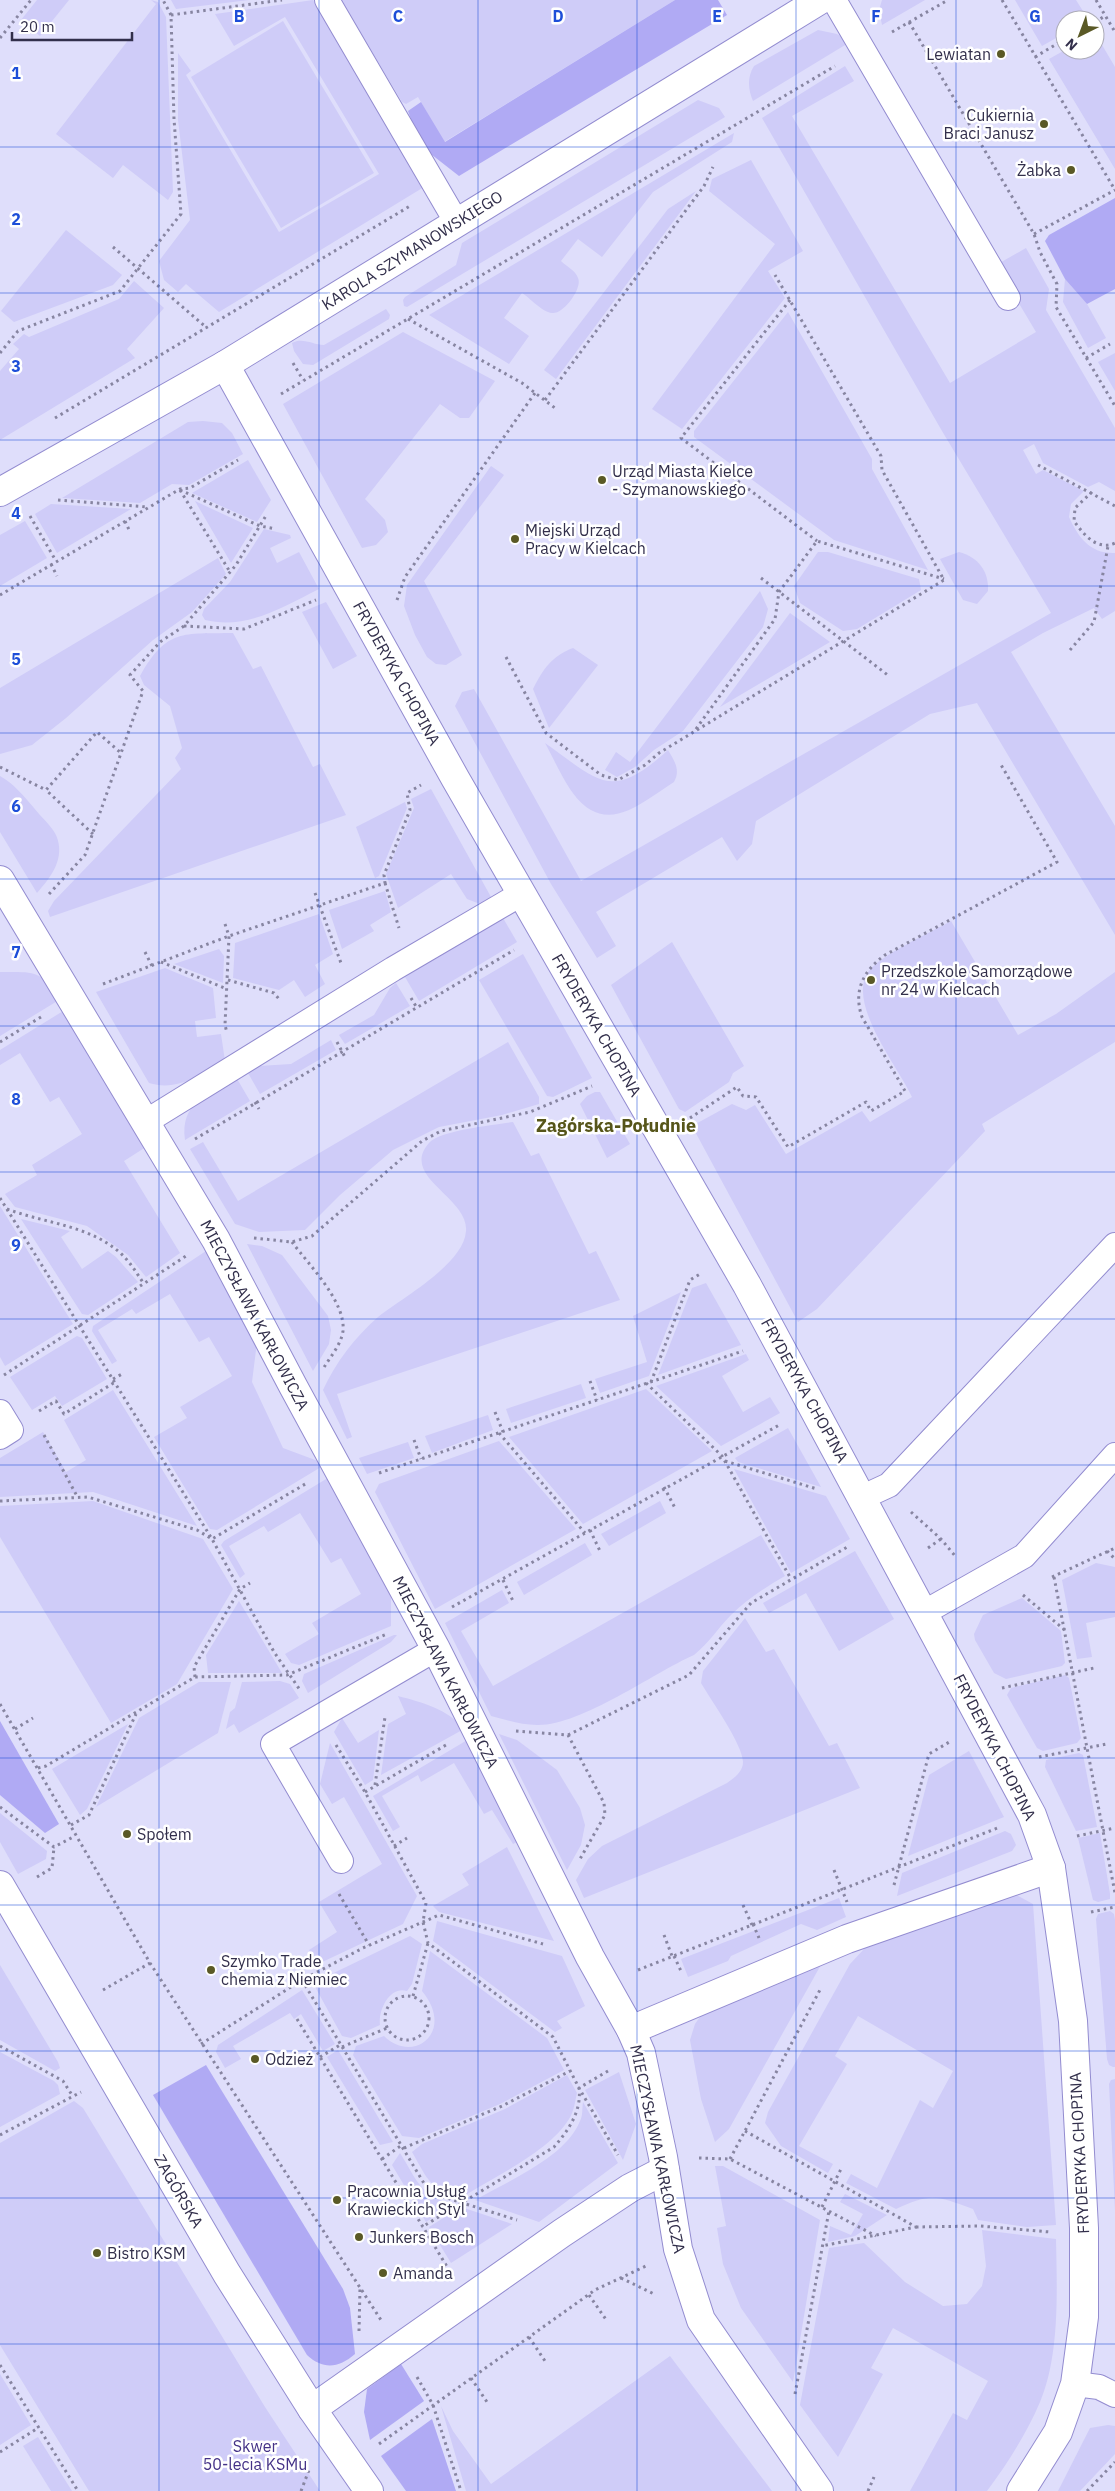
<svg xmlns="http://www.w3.org/2000/svg" width="1115" height="2491" viewBox="0 0 1115 2491" font-family="'IBM Plex Sans',sans-serif">
<style>
.green{fill:#cfccf8}
.forest{fill:#b0aaf4}
.lines{fill:none;stroke-linecap:round;stroke-linejoin:round}
.service-casing{stroke:#938cd0;stroke-width:26}
.minor-casing{stroke:#938cd0;stroke-width:30}
.path{stroke:#8785a1;stroke-width:3;stroke-dasharray:2.5 4;stroke-linecap:butt}
.service{stroke:#fff;stroke-width:24}
.minor{stroke:#fff;stroke-width:28}
.grid{fill:none;stroke:#1d4ed8;stroke-width:1;stroke-opacity:0.55}
.poi-dot{fill:#5a5926;stroke:#fff;stroke-width:2}
.labels{text-anchor:middle;stroke-width:5;stroke-linejoin:round;paint-order:stroke}
.poi-label{font-size:16px;fill:#322f4b;stroke:#fff;text-anchor:start}
.street-label{font-size:16px;fill:#322f4b;stroke:#fff}
.park-label{font-size:16px;fill:#443287;stroke:#fff}
.neighbourhood-label{font-size:18px;font-weight:bold;fill:#565519;stroke:#fff}
.grid-label{font-size:16px;text-anchor:middle;font-weight:bold;fill:#1d4ed8;stroke:#fff;stroke-width:5;stroke-linejoin:round;paint-order:stroke}
</style>
<rect width="100%" height="100%" fill="#dfdefb"/>
<!-- green -->
<g class="green">
<polygon points="37,0 69,0 40,36 21,20"/>
<polygon points="151,0 158,2 166,17 173,192 168,200 123,165 113,178 56,134 156,4"/>
<polygon points="171,0 249,0 176,9"/>
<polygon points="313,0 424,187 219,312 186,284 178,292 164,280 159,261 190,220 178,120 178,53 191,71 186,75 279,232 379,174 285,17 234,46 215,14"/>
<polygon points="341,0 675,0 444,142 418,97 406,104 402,102"/>
<polygon points="882,0 925,0 882,25 879,10"/>
<polygon points="1015,0 1076,0 1088,19 1065,20 1065,33 1042,46"/>
<polygon points="283,21 374,173 281,228 191,77"/>
<path d="M 818,30 L 837,34 L 850,42 L 753,101 C 748,89 747,77 754,66 Z"/>
<polygon points="1095,33 1115,67 1115,169 1049,59 1065,50 1095,50"/>
<path d="M 845,66 L 854,81 L 792,116 L 950,383 L 1036,332 L 996,265 L 1026,248 L 1049,289 L 1046,310 L 1115,428 L 1115,491 L 1099,482 L 1088,487 L 1043,463 L 1034,444 L 1023,450 L 1036,474 L 1043,470 L 1084,491 L 1071,504 L 1069,517 C 1078,537 1090,554 1115,553 L 1115,611 L 1102,619 L 1094,608 L 1043,633 L 1011,652 L 1115,826 L 1115,935 L 977,703 L 930,714 L 756,821 L 752,844 L 737,861 L 722,837 L 596,912 L 616,946 L 597,958 L 551,884 L 455,706 L 462,692 L 474,689 L 581,881 L 1051,613 L 942,431 L 762,118 Z"/>
<polygon points="698,100 719,108 725,117 407,307 404,306 403,300 405,297 456,265 462,243"/>
<path d="M 734,133 L 732,142 L 653,192 L 602,257 L 578,239 L 561,261 C 566,266 576,271 578,278 C 583,288 563,315 552,313 C 542,312 530,298 522,293 L 504,318 L 529,336 L 509,364 L 429,315 Z"/>
<polygon points="751,160 803,251 768,271 785,298 682,429 652,409 775,244 709,191 712,179"/>
<polygon points="696,191 556,379 544,370 668,209"/>
<polygon points="66,230 122,275 113,285 14,322 1,311"/>
<polygon points="1065,279 1087,304 1106,338 1088,348 1063,302"/>
<polygon points="134,281 164,308 127,349 135,358 0,440 0,371 19,349 13,344 24,334 29,337 119,299"/>
<path d="M 386,309 L 390,315 L 389,319 L 313,365 L 303,364 L 294,351 L 292,343 C 303,337 313,345 324,345 Z"/>
<polygon points="788,312 872,459 872,469 928,570 834,540 694,437 694,431"/>
<polygon points="403,332 495,381 469,418 460,418 440,404 365,499 385,520 388,532 376,545 362,548 283,404"/>
<polygon points="1115,353 1115,391 1098,362"/>
<polygon points="203,421 222,423 232,433 243,454 189,485 172,484 140,503 62,498 188,422"/>
<polygon points="248,460 271,500 257,522 192,493"/>
<polygon points="491,466 504,475 424,581 462,655 446,665 436,664 427,657 415,635 404,606 407,585"/>
<polygon points="195,501 253,528 231,563"/>
<polygon points="51,504 131,509 57,553 35,514"/>
<polygon points="25,521 47,558 0,586 0,535"/>
<path d="M 264,529 L 290,535 L 291,538 L 270,548 L 277,563 L 299,552 L 319,589 C 283,607 247,630 205,620 L 202,615 L 204,609 L 230,582 Z"/>
<polygon points="818,552 828,552 919,579 921,590 857,629 843,631 800,603 794,586"/>
<path d="M 959,552 C 978,557 989,571 988,591 L 977,604 L 963,600 L 940,559 Z"/>
<polygon points="218,558 226,574 192,612 153,640 66,718 32,745 0,754 0,688"/>
<polygon points="760,591 768,609 763,627 683,731 654,750 635,767 617,777 605,770 616,752 630,762"/>
<polygon points="326,602 357,656 333,669 302,612"/>
<polygon points="790,613 830,642 720,707"/>
<path d="M 233,633 L 253,669 L 261,666 L 313,767 L 320,764 L 346,815 L 50,917 L 48,911 L 54,901 L 181,769 L 175,758 L 182,748 L 170,706 L 144,685 L 140,676 C 167,628 183,634 233,633 Z"/>
<path d="M 573,648 L 598,665 L 549,728 L 533,689 C 543,669 552,656 573,648 Z"/>
<path d="M 545,743 C 600,782 611,802 668,750 C 674,760 681,770 674,782 C 660,791 644,803 629,810 C 581,831 564,777 545,743 Z"/>
<path d="M 0,776 C 13,783 24,796 34,808 C 40,816 51,825 56,835 C 66,858 51,877 37,893 L 0,832 Z"/>
<polygon points="431,789 491,897 480,904 467,899 451,874 398,908 386,874 414,808 411,799"/>
<polygon points="405,802 407,808 379,876 375,878 356,827"/>
<polygon points="385,891 391,912 370,925 374,931 342,949 329,910"/>
<polygon points="319,914 333,954 315,965 325,984 305,997 294,980 279,990 233,978 235,943"/>
<polygon points="503,918 517,942 419,1001 405,977"/>
<path d="M 951,921 L 1018,1035 L 1056,1014 L 1115,972 L 1115,1042 L 982,1124 L 985,1131 L 817,1309 L 798,1322 L 692,1126 L 732,1104 L 746,1110 L 755,1105 L 786,1154 L 862,1111 L 870,1122 L 912,1097 C 899,1068 845,1002 869,971 C 882,954 930,933 951,921 Z"/>
<polygon points="672,942 744,1066 733,1073 729,1082 685,1112 679,1109 611,985"/>
<polygon points="219,949 224,956 223,983 174,964"/>
<polygon points="523,954 592,1078 553,1097 547,1096 479,980"/>
<path d="M 165,968 L 213,988 L 216,1018 L 195,1021 L 197,1037 L 221,1034 L 225,1061 C 201,1074 178,1092 149,1083 L 96,992 Z"/>
<path d="M 0,972 C 33,972 42,969 59,1000 L 0,1036 Z"/>
<polygon points="396,983 410,1006 345,1044 339,1035 374,1015 390,988"/>
<polygon points="68,1008 149,1145 124,1161 180,1253 146,1277 128,1255 87,1226 15,1207 5,1194 37,1175 32,1165 82,1134 59,1097 50,1102 20,1053 0,1065 0,1050"/>
<polygon points="331,1040 336,1050 260,1094 248,1073 259,1066 291,1064"/>
<polygon points="508,1042 539,1097 539,1104 502,1115 439,1127 393,1150 340,1195 305,1230 259,1232 235,1224 190,1149 203,1142 238,1201"/>
<path d="M 236,1077 L 250,1101 L 185,1140 C 180,1102 208,1094 236,1077 Z"/>
<polygon points="595,1092 600,1092 630,1144 607,1158 580,1104 587,1096"/>
<path d="M 513,1122 L 531,1156 L 539,1153 L 589,1254 L 596,1251 L 620,1300 L 337,1394 L 352,1437 L 347,1439 L 323,1390 C 335,1363 356,1336 378,1317 C 402,1298 464,1264 466,1231 C 469,1197 399,1177 429,1143 C 440,1130 495,1125 513,1122 Z"/>
<polygon points="0,1206 73,1324 5,1366 0,1357"/>
<polygon points="21,1219 70,1231 61,1237 82,1269 108,1251 116,1257 138,1282 88,1315 82,1314"/>
<polygon points="247,1244 262,1246 282,1255 328,1316 331,1330 329,1344 313,1371"/>
<polygon points="212,1247 258,1334 252,1382 283,1448 326,1464 217,1530 210,1529 154,1437 187,1418 180,1407 232,1376 209,1337 199,1342 170,1294 136,1314 132,1309 98,1330 117,1361 112,1364 92,1331 93,1326"/>
<polygon points="706,1283 741,1345 658,1375 692,1288"/>
<polygon points="681,1292 649,1376 600,1393 595,1379 647,1362 633,1316"/>
<polygon points="77,1336 82,1338 107,1379 62,1406 55,1396 32,1410 10,1377"/>
<polygon points="746,1354 749,1360 722,1376 743,1412 770,1397 780,1413 721,1446 656,1386"/>
<polygon points="581,1384 586,1398 511,1423 506,1409"/>
<polygon points="646,1389 712,1451 583,1524 509,1437"/>
<polygon points="113,1390 197,1526 93,1492 0,1497 0,1458 43,1432 66,1472 86,1460 64,1420"/>
<polygon points="488,1415 493,1430 432,1453 425,1436"/>
<polygon points="788,1428 821,1487 738,1462 735,1458"/>
<polygon points="499,1441 576,1529 435,1609 375,1492 379,1484"/>
<polygon points="408,1442 414,1458 367,1474 359,1458"/>
<polygon points="734,1469 826,1496 850,1539 791,1573"/>
<polygon points="331,1476 391,1594 391,1626 299,1665 291,1663 285,1654 319,1634 312,1623 361,1594 341,1558 331,1563 300,1513 268,1532 264,1526 229,1546 245,1574 240,1578 221,1545 224,1541"/>
<polygon points="93,1501 203,1539 233,1589 177,1684 111,1723 0,1537 0,1506"/>
<polygon points="660,1501 666,1513 609,1546 601,1534"/>
<path d="M 761,1535 L 785,1576 C 766,1587 747,1599 731,1615 C 718,1628 709,1643 694,1655 C 653,1673 581,1726 537,1725 C 522,1725 506,1720 491,1716 L 445,1623 L 502,1590 L 509,1603 L 461,1631 L 493,1686 Z"/>
<polygon points="585,1543 592,1555 524,1595 517,1582"/>
<polygon points="855,1551 894,1619 839,1651 806,1593 769,1613 763,1603"/>
<polygon points="1096,1563 1115,1567 1115,1617 1086,1623 1092,1657 1077,1659 1062,1580"/>
<polygon points="1022,1598 1061,1631 1065,1663 1062,1666 1006,1679 994,1673 975,1640 974,1634 983,1615"/>
<polygon points="239,1601 282,1673 208,1673 206,1655"/>
<path d="M 745,1618 L 766,1652 L 774,1649 L 829,1746 L 837,1743 L 860,1788 L 584,1898 L 576,1880 L 588,1859 L 602,1846 L 727,1783 C 734,1778 743,1772 743,1762 C 743,1745 711,1700 701,1683 L 703,1671 Z"/>
<polygon points="394,1635 397,1635 391,1642 308,1693 302,1681 304,1674"/>
<polygon points="1065,1675 1069,1678 1081,1738 1077,1743 1043,1751 1037,1748 1007,1695 1011,1688"/>
<polygon points="280,1681 290,1684 299,1698 239,1733 234,1724 226,1729 230,1712 235,1708 242,1682"/>
<polygon points="199,1682 231,1682 218,1733 96,1807 139,1718"/>
<path d="M 398,1696 C 421,1702 448,1709 464,1729 L 381,1775 L 388,1724 L 406,1714 Z"/>
<polygon points="342,1718 358,1743 379,1730 373,1780 365,1785 334,1732"/>
<polygon points="128,1724 87,1809 80,1815 52,1769"/>
<polygon points="499,1734 517,1740 557,1770 580,1808 585,1825 581,1845 567,1870"/>
<polygon points="469,1739 519,1841 513,1844 492,1810 484,1814 454,1763 421,1782 418,1775 382,1796 400,1827 393,1831 373,1796"/>
<polygon points="330,1743 417,1896 403,1924 318,1964 309,1950 337,1932 319,1902 382,1864 344,1797 332,1804 320,1784"/>
<polygon points="969,1751 1004,1817 908,1856 929,1775"/>
<polygon points="1079,1753 1083,1755 1097,1827 1076,1831 1045,1767 1046,1760"/>
<polygon points="0,1813 47,1851 46,1859 18,1874 0,1842"/>
<polygon points="1005,1831 1011,1834 1016,1845 1012,1851 897,1896 902,1873"/>
<polygon points="1100,1833 1110,1894 1110,1899 1098,1902 1093,1900 1078,1838"/>
<polygon points="507,1847 554,1941 439,1912 433,1906 469,1885 462,1874"/>
<path d="M 997,1891 L 1013,1893 L 1033,1904 L 1056,2225 L 1027,2227 L 978,2220 L 973,2209 C 937,2196 932,2192 896,2209 L 846,2183 L 851,2174 L 877,2188 L 920,2100 L 933,2108 L 953,2071 L 858,2016 L 835,2056 L 847,2064 L 799,2146 L 833,2164 L 828,2173 L 781,2146 L 765,2123 L 768,2112 L 850,1964 L 865,1948 Z"/>
<polygon points="839,1898 846,1917 817,1930 801,1924 731,1956 728,1961 688,1977 681,1959"/>
<polygon points="1110,1911 1114,1914 1115,1920 1115,2067 1113,2067 1109,2065 1107,2059 1096,1919 1098,1914"/>
<polygon points="437,1921 562,1956 585,2006 557,2021 562,2028 555,2032 433,1941"/>
<path d="M 410,1936 L 422,1944 L 412,1984 L 407,1991 C 389,1986 378,2011 380,2025 L 351,2038 L 342,2036 L 313,1983 Z"/>
<path d="M 430,1951 L 547,2038 L 564,2070 L 500,2104 L 419,2138 L 402,2136 L 353,2055 L 356,2046 L 384,2036 C 413,2065 456,2032 422,1991 Z"/>
<polygon points="822,1963 729,2129 715,2142 701,2099 690,2040 695,2024 704,2011"/>
<polygon points="0,1965 58,2062 60,2068 55,2071 0,2040"/>
<polygon points="302,1990 335,2044 323,2051 301,2014 294,2019 290,2013 233,2046 241,2059 225,2068 216,2052 218,2045"/>
<polygon points="338,2050 393,2142 380,2145 327,2057"/>
<polygon points="0,2052 54,2081 58,2085 60,2094 0,2127"/>
<polygon points="619,2072 636,2124 623,2160 585,2090"/>
<path d="M 567,2075 L 577,2093 C 575,2101 574,2112 569,2119 C 550,2151 494,2177 462,2197 C 427,2186 430,2183 412,2152 L 422,2144 L 505,2109 Z"/>
<polygon points="1115,2079 1115,2211 1109,2084 1111,2080"/>
<polygon points="74,2101 83,2108 265,2407 320,2491 89,2491 0,2345 0,2143"/>
<path d="M 583,2102 L 618,2163 L 539,2222 L 475,2200 C 508,2181 566,2157 580,2121 C 583,2116 582,2108 583,2102 Z"/>
<path d="M 400,2153 C 418,2182 419,2194 453,2204 L 426,2222 L 392,2165 Z"/>
<polygon points="715,2166 723,2166 820,2220 793,2382 741,2308 723,2264 717,2228 726,2226"/>
<polygon points="845,2194 887,2215 855,2236 828,2242 830,2226 851,2235 863,2214 840,2202"/>
<polygon points="461,2207 512,2224 451,2263 429,2227"/>
<path d="M 982,2230 L 1056,2239 C 1057,2290 1060,2355 1040,2402 C 1027,2433 1007,2464 987,2491 L 910,2491 L 953,2413 L 967,2420 L 988,2381 L 893,2328 L 871,2368 L 883,2374 L 838,2457 L 800,2405 L 829,2248 L 864,2243 L 905,2282 L 943,2306 L 967,2304 L 982,2286 L 986,2266 Z"/>
<polygon points="670,2356 772,2491 466,2491 441,2406 453,2431 491,2484"/>
<polygon points="0,2374 31,2425 0,2445"/>
<polygon points="1108,2425 1115,2426 1115,2454 1080,2491 1058,2491 1090,2428"/>
<polygon points="38,2437 72,2491 51,2491 23,2446"/>
</g>
<!-- forest -->
<g class="forest">
<polygon points="675,0 718,0 727,15 459,176 427,151 419,141 408,111 421,102 445,142"/>
<polygon points="1115,198 1115,289 1087,304 1065,279 1045,241 1049,235"/>
<polygon points="0,1721 59,1824 45,1833 0,1795"/>
<path d="M 206,2065 L 343,2289 L 350,2308 L 355,2354 C 339,2368 323,2370 307,2355 L 153,2095 Z"/>
<polygon points="401,2364 424,2401 370,2440 364,2412 367,2389"/>
<polygon points="432,2419 456,2491 406,2491 381,2456"/>
</g>
<g class="lines">
<!-- service casing -->
<g class="service-casing">
<g id="service">
<polyline points="327,0 457,223"/>
<polyline points="834,0 1008,298"/>
<polyline points="147,1121 393,969 521,894"/>
<polyline points="0,1412 11,1430 0,1437"/>
<polyline points="863,1497 889,1485 1115,1245"/>
<polyline points="925,1612 1024,1556 1115,1455"/>
<polyline points="341,1861 273,1744 436,1649"/>
<polyline points="1075,2384 1099,2387 1115,2395"/>
</g>
</g>
<!-- minor casing -->
<g class="minor-casing">
<g id="minor">
<polyline points="225,365 455,778 747,1285 1032,1815 1051,1868 1073,2021 1084,2228 1084,2317 1075,2384 1058,2432 1021,2491"/>
<polyline points="0,492 225,365 820,0"/>
<polyline points="0,880 216,1240 293,1386 436,1649 590,1957 631,2030 641,2053 663,2157 678,2249 701,2320 819,2491"/>
<polyline points="0,1885 227,2274 312,2409 369,2491"/>
<polyline points="631,2030 847,1939 1051,1868"/>
<polyline points="312,2409 562,2233 630,2188 665,2170"/>
</g>
</g>
<!-- path -->
<g class="path">
<polyline points="1002,0 1115,190"/>
<polyline points="1096,0 1115,32"/>
<polyline points="171,15 282,0"/>
<polyline points="909,22 1034,234 1040,252 1057,284 1056,307 1115,406"/>
<polyline points="1095,22 1105,16"/>
<polyline points="892,32 948,0"/>
<polyline points="0,38 31,0"/>
<polyline points="1035,57 1065,39"/>
<polyline points="1034,234 1115,190"/>
<polyline points="113,247 207,328"/>
<polyline points="790,300 681,438 817,541"/>
<polyline points="408,319 522,383 555,408"/>
<polyline points="0,353 18,331 120,291 181,214 174,119 171,15 163,0"/>
<polyline points="1086,358 1110,344"/>
<polyline points="293,363 303,380"/>
<polyline points="281,394 835,66"/>
<polyline points="545,400 704,186 713,167"/>
<polyline points="55,418 410,206"/>
<polyline points="1038,465 1115,506"/>
<polyline points="180,490 260,526 276,529"/>
<polyline points="180,490 230,572"/>
<path d="M 1092,492 L 1075,508 L 1074,521 C 1084,535 1097,551 1115,543"/>
<polyline points="58,500 147,507"/>
<polyline points="30,516 56,561"/>
<polyline points="125,521 130,532"/>
<polyline points="51,564 57,576"/>
<polyline points="761,578 889,676"/>
<polyline points="0,595 180,489 190,488 238,460"/>
<polyline points="397,600 405,577 535,393"/>
<polyline points="184,626 244,629 316,600"/>
<polyline points="1070,650 1094,622 1108,546"/>
<polyline points="506,657 546,733 601,775 618,780 645,765 659,753 944,580 882,470 881,456 775,275"/>
<polyline points="696,729 775,619 779,592 817,541 944,579"/>
<polyline points="0,767 46,790"/>
<polyline points="93,834 46,790 97,732 121,753"/>
<polyline points="385,883 399,928"/>
<polyline points="315,893 341,963"/>
<polyline points="49,894 85,855 143,691 130,675 160,642 184,626 236,565 267,514"/>
<polyline points="225,924 229,936 225,1025 227,1033"/>
<polyline points="145,952 152,966"/>
<polyline points="161,962 227,989"/>
<polyline points="228,980 274,993 279,999"/>
<polyline points="103,984 229,936 385,883 384,875 410,810 407,793 421,785"/>
<polyline points="411,998 417,1008"/>
<polyline points="0,1042 41,1017"/>
<polyline points="337,1042 346,1059"/>
<polyline points="255,1102 259,1109"/>
<path d="M 690,1118 L 737,1087 L 743,1096 L 756,1097 L 788,1147 L 866,1102 L 871,1111 L 905,1091 L 862,1017 C 853,991 863,971 885,955 L 1057,862 L 1000,763"/>
<polyline points="195,1139 514,950"/>
<polyline points="0,1198 212,1539 274,1652 300,1690"/>
<path d="M 7,1209 C 44,1223 87,1225 118,1251 C 129,1260 136,1272 144,1284"/>
<polyline points="254,1238 292,1242 312,1236 422,1141 441,1131 530,1112 592,1086"/>
<path d="M 292,1242 C 309,1265 346,1302 343,1331 C 341,1345 330,1357 323,1369"/>
<polyline points="4,1375 186,1256"/>
<polyline points="113,1379 124,1373"/>
<polyline points="590,1381 597,1400"/>
<polyline points="651,1382 690,1280 700,1274"/>
<polyline points="646,1383 722,1456 791,1579"/>
<polyline points="39,1411 56,1401 64,1414 115,1382"/>
<polyline points="495,1412 503,1432"/>
<polyline points="499,1433 585,1533"/>
<polyline points="44,1435 78,1498"/>
<polyline points="414,1440 421,1459"/>
<polyline points="725,1461 817,1489"/>
<polyline points="379,1473 743,1351"/>
<polyline points="664,1487 675,1508"/>
<polyline points="0,1501 88,1497 197,1530 212,1539 307,1483"/>
<polyline points="911,1512 941,1539 956,1557"/>
<polyline points="590,1530 600,1551"/>
<polyline points="928,1548 941,1539"/>
<polyline points="1107,1551 1115,1559"/>
<polyline points="1052,1577 1115,1548"/>
<polyline points="1054,1577 1115,1893"/>
<polyline points="503,1580 513,1601"/>
<polyline points="1023,1595 1066,1631"/>
<polyline points="452,1607 781,1424"/>
<polyline points="195,1677 194,1667 240,1589 250,1583"/>
<polyline points="1002,1688 1094,1668"/>
<polyline points="0,1704 150,1963 381,2320"/>
<polyline points="15,1729 33,1718"/>
<polyline points="516,1731 568,1735 604,1803 605,1815 580,1859"/>
<polyline points="568,1735 689,1675 751,1603 849,1546"/>
<path d="M 336,1745 L 365,1792 L 426,1903 L 423,1922 L 428,1943 L 553,2037 L 579,2088 C 582,2111 568,2131 554,2147 L 422,2227"/>
<polyline points="1039,1757 1107,1744"/>
<polyline points="38,1768 46,1766 195,1677 287,1675 387,1634"/>
<polyline points="375,1785 385,1717"/>
<polyline points="365,1792 446,1745"/>
<polyline points="0,1807 54,1847 75,1836"/>
<polyline points="71,1825 89,1815 136,1714"/>
<polyline points="1077,1836 1115,1828"/>
<polyline points="394,1846 407,1838"/>
<polyline points="834,1870 847,1902"/>
<polyline points="37,1877 52,1868 54,1847"/>
<polyline points="894,1885 929,1754 951,1741"/>
<polyline points="339,1894 369,1945"/>
<polyline points="743,1905 752,1925"/>
<polyline points="1091,1912 1115,1907"/>
<polyline points="753,1924 759,1938"/>
<polyline points="664,1935 672,1956"/>
<polyline points="674,1956 681,1971"/>
<polyline points="638,1970 1000,1827"/>
<polyline points="302,1980 425,2185 434,2194 517,2220"/>
<polyline points="103,1990 150,1963"/>
<circle cx="407" cy="2018" r="22"/>
<polyline points="413,1996 428,1943"/>
<polyline points="297,2019 449,2270"/>
<polyline points="201,2044 302,1980 363,1948 439,1915 543,1944"/>
<polyline points="0,2046 63,2081 72,2095"/>
<polyline points="342,2047 387,2028"/>
<polyline points="320,2057 340,2045"/>
<polyline points="608,2071 579,2088 618,2155"/>
<polyline points="745,2131 916,2227 822,2246"/>
<polyline points="0,2135 81,2092"/>
<polyline points="404,2148 502,2106 570,2071"/>
<polyline points="699,2158 730,2159 876,2236"/>
<polyline points="382,2159 402,2145"/>
<polyline points="730,2159 821,1988"/>
<polyline points="822,2207 841,2169"/>
<polyline points="916,2227 980,2226 1050,2232"/>
<polyline points="621,2278 654,2294"/>
<polyline points="589,2295 607,2321"/>
<polyline points="359,2331 360,2288"/>
<polyline points="529,2337 547,2364"/>
<polyline points="0,2365 78,2491"/>
<polyline points="417,2377 433,2405 461,2491"/>
<polyline points="471,2378 489,2405"/>
<polyline points="795,2394 829,2211"/>
<polyline points="379,2444 595,2290 648,2265"/>
<polyline points="0,2452 38,2428"/>
<polyline points="301,2491 309,2470"/>
<polyline points="868,2491 874,2477"/>
<polyline points="1087,2491 1115,2462"/>
</g>
<!-- service -->
<use href="#service" class="service"/>
<!-- minor -->
<use href="#minor" class="minor"/>
</g>
<!-- grid -->
<path class="grid" d="M 159,0 L 159,2491M 319,0 L 319,2491M 478,0 L 478,2491M 637,0 L 637,2491M 796,0 L 796,2491M 956,0 L 956,2491M 0,147 L 1115,147M 0,293 L 1115,293M 0,440 L 1115,440M 0,586 L 1115,586M 0,733 L 1115,733M 0,879 L 1115,879M 0,1026 L 1115,1026M 0,1172 L 1115,1172M 0,1319 L 1115,1319M 0,1465 L 1115,1465M 0,1612 L 1115,1612M 0,1758 L 1115,1758M 0,1905 L 1115,1905M 0,2051 L 1115,2051M 0,2198 L 1115,2198M 0,2344 L 1115,2344"/>
<!-- markers -->
<g class="poi-dot">
<circle cx="1001" cy="54" r="5"/>
<circle cx="1044" cy="124" r="5"/>
<circle cx="1071" cy="170" r="5"/>
<circle cx="602" cy="480" r="5"/>
<circle cx="515" cy="539" r="5"/>
<circle cx="871" cy="980" r="5"/>
<circle cx="127" cy="1834" r="5"/>
<circle cx="211" cy="1970" r="5"/>
<circle cx="255" cy="2059" r="5"/>
<circle cx="337" cy="2200" r="5"/>
<circle cx="359" cy="2237" r="5"/>
<circle cx="97" cy="2253" r="5"/>
<circle cx="383" cy="2273" r="5"/>
</g>
<g class="labels">
<!-- poi labels -->
<g class="poi-label">
<text x="991" y="60" text-anchor="end">Lewiatan</text>
<text x="1034" y="121" text-anchor="end">Cukiernia<tspan x="1034" dy="18">Braci Janusz</tspan></text>
<text x="1061" y="176" text-anchor="end">Żabka</text>
<text x="612" y="477">Urząd Miasta Kielce<tspan x="612" dy="18">- Szymanowskiego</tspan></text>
<text x="525" y="536">Miejski Urząd<tspan x="525" dy="18">Pracy w Kielcach</tspan></text>
<text x="881" y="977">Przedszkole Samorządowe<tspan x="881" dy="18">nr 24 w Kielcach</tspan></text>
<text x="137" y="1840">Społem</text>
<text x="221" y="1967">Szymko Trade<tspan x="221" dy="18">chemia z Niemiec</tspan></text>
<text x="265" y="2065">Odzież</text>
<text x="347" y="2197">Pracownia Usług<tspan x="347" dy="18">Krawieckich Styl</tspan></text>
<text x="369" y="2243">Junkers Bosch</text>
<text x="107" y="2259">Bistro KSM</text>
<text x="393" y="2279">Amanda</text>
</g>
<!-- street labels -->
<g class="street-label">
<text transform="translate(412 250) rotate(-32)" y="6">KAROLA SZYMANOWSKIEGO</text>
<text transform="translate(397 673) rotate(61)" y="6">FRYDERYKA CHOPINA</text>
<text transform="translate(597 1025) rotate(60)" y="6">FRYDERYKA CHOPINA</text>
<text transform="translate(255 1315) rotate(62)" y="6">MIECZYSŁAWA KARŁOWICZA</text>
<text transform="translate(805 1390) rotate(61)" y="6">FRYDERYKA CHOPINA</text>
<text transform="translate(446 1672) rotate(63)" y="6">MIECZYSŁAWA KARŁOWICZA</text>
<text transform="translate(995 1747) rotate(63)" y="6">FRYDERYKA CHOPINA</text>
<text transform="translate(658 2149) rotate(78)" y="6">MIECZYSŁAWA KARŁOWICZA</text>
<text transform="translate(1079 2153) rotate(-93)" y="6">FRYDERYKA CHOPINA</text>
<text transform="translate(179 2191) rotate(60)" y="6">ZAGÓRSKA</text>
</g>
<!-- park labels -->
<g class="park-label">
<text x="255" y="2452">Skwer<tspan x="255" dy="18">50-lecia KSMu</tspan></text>
</g>
<!-- neighbourhood labels -->
<g class="neighbourhood-label">
<text x="616" y="1132">Zagórska-Południe</text>
</g>
</g>
<g class="grid-label">
<text x="239" y="22">B</text>
<text x="398" y="22">C</text>
<text x="558" y="22">D</text>
<text x="717" y="22">E</text>
<text x="876" y="22">F</text>
<text x="1035" y="22">G</text>
<text x="16" y="79">1</text>
<text x="16" y="225">2</text>
<text x="16" y="372">3</text>
<text x="16" y="519">4</text>
<text x="16" y="665">5</text>
<text x="16" y="812">6</text>
<text x="16" y="958">7</text>
<text x="16" y="1105">8</text>
<text x="16" y="1251">9</text>
</g>
<!-- north arrow -->
<g transform="translate(1080 35) rotate(222)"><circle r="24" fill="#ffffff" stroke="#adacb7"/>
<path d="M0-4L9 19L0 12L-9 19Z" fill="#5a5926"/>
<text y="-8" font-size="14" font-weight="bold" text-anchor="middle" fill="#322f4b">N</text>
</g>
<!-- scale -->
<path d="M12 32v8h120v-8" fill="none" stroke="#322f4b" stroke-width="2.5"/>
<text x="20" y="32" font-size="15" fill="#322f4b" stroke="#ffffff" stroke-width="4" paint-order="stroke">20 m</text>
</svg>
